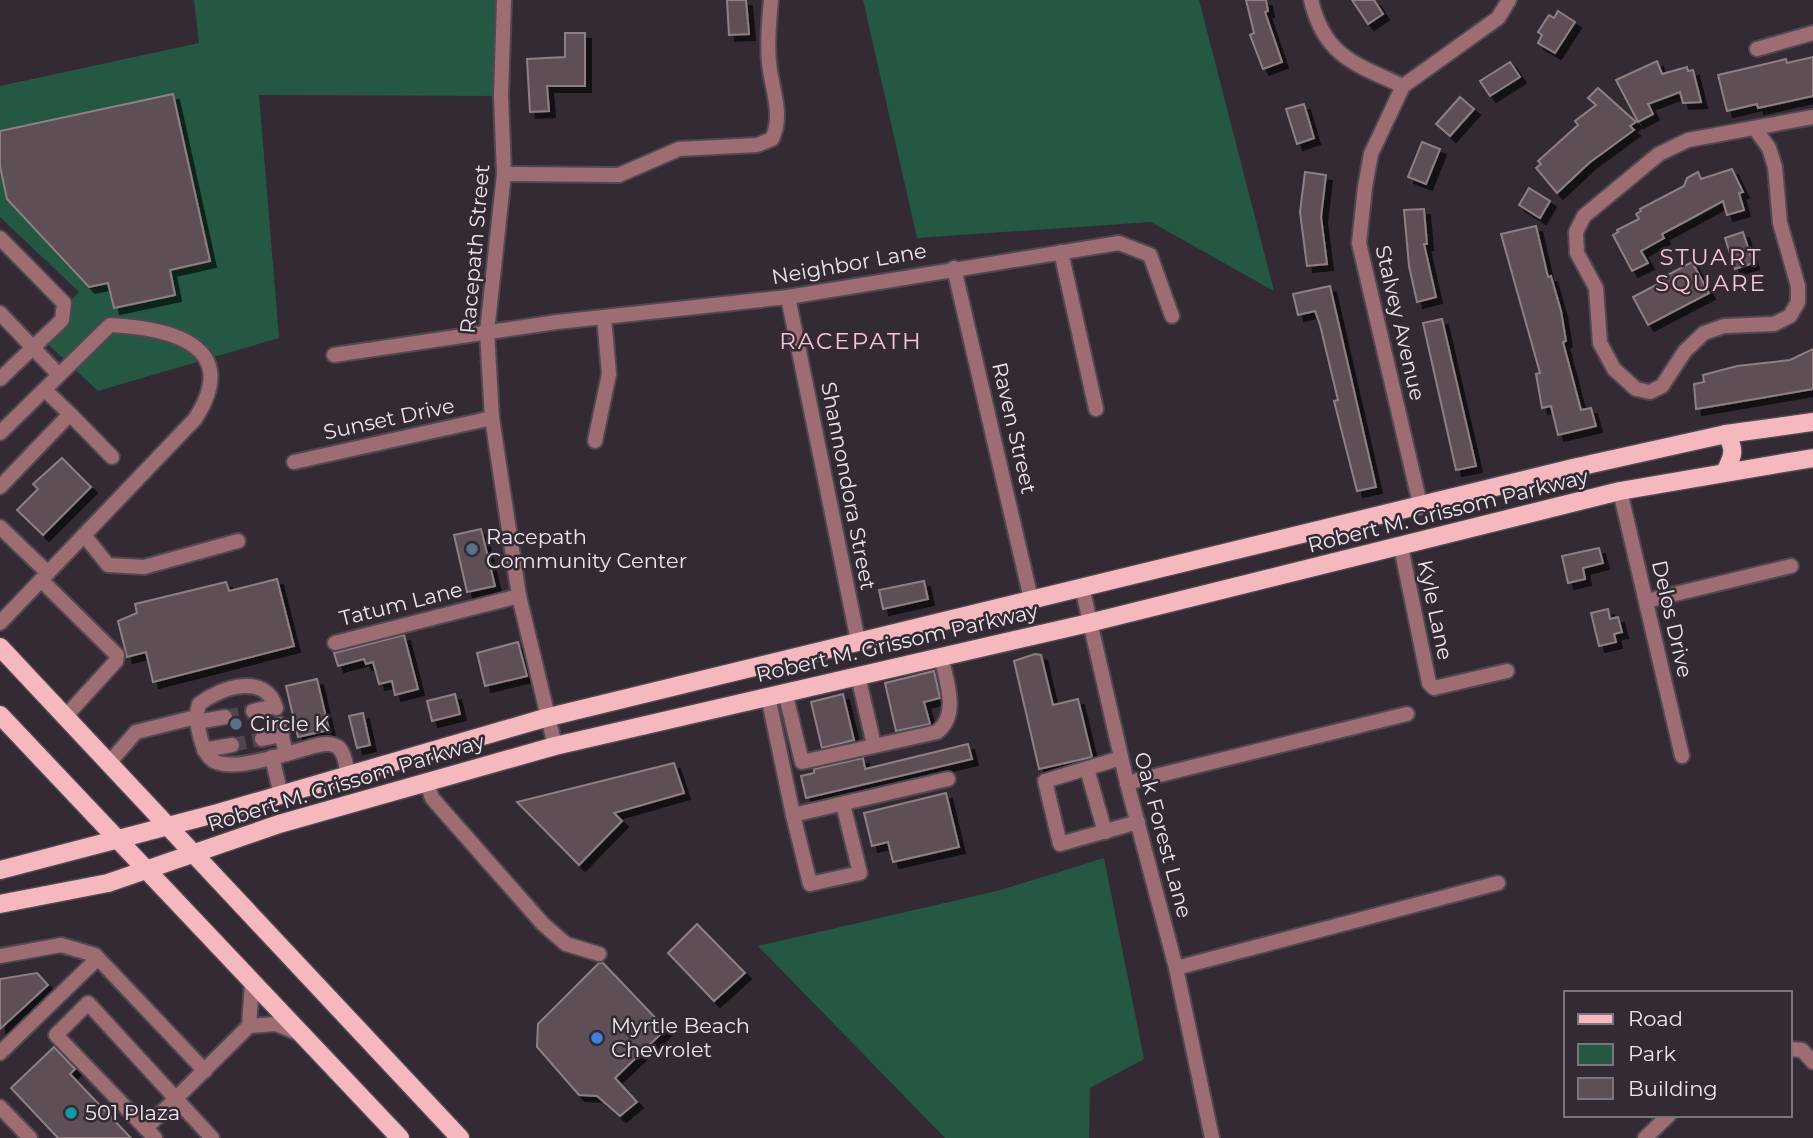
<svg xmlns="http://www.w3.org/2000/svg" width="1813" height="1138" viewBox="0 0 1813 1138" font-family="Montserrat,sans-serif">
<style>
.green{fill:#245842}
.building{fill:#5d4f54;stroke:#8e7f84;stroke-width:2;filter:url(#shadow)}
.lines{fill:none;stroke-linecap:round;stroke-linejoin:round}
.minor-tunnel{stroke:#4f4650;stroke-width:14;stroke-dasharray:14 7;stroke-linecap:butt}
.minor-casing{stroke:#514851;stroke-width:18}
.major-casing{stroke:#514851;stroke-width:21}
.minor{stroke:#9e6c73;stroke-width:14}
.major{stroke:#f5b8bf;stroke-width:18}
.service-dot{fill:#5c6f8a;stroke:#332a34;stroke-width:2.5}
.shop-dot{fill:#3f7fe0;stroke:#332a34;stroke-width:2.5}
.culture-dot{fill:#0f9aa8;stroke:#332a34;stroke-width:2.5}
.labels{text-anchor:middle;stroke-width:5;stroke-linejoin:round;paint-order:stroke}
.street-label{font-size:21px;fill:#ece6ec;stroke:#332a34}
.poi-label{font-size:21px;fill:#ece6ec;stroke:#332a34;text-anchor:start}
.neighbourhood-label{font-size:23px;letter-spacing:2px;fill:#f8c5d3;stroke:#332a34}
</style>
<defs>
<filter id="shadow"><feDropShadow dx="6" dy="6" stdDeviation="0" flood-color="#0009"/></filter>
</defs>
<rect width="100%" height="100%" fill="#332a34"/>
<!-- green -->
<g class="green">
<polygon points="194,0 504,0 501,96 259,95 279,338 98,391 38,335 79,292 0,217 0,86 199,43"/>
<polygon points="863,0 1199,0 1274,291 1151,222 917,238"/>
<polygon points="1104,858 1144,1059 1090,1088 1089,1138 945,1138 758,946 997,891"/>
</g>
<!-- building -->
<g class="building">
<polygon points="727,0 746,0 749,34 729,35"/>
<polygon points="1246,0 1266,0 1268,11 1265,12 1282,62 1263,69 1250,35 1254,33"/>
<polygon points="1352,0 1374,0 1383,14 1368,24"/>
<polygon points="1558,11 1575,22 1555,53 1538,43 1542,35 1538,32 1549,15 1554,18"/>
<polygon points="565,33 585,33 585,86 547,86 549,111 530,112 527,59 565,57"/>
<polygon points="1813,57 1813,96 1758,108 1757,104 1727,111 1718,75 1786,59 1787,63"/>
<polygon points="1657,61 1662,74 1687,67 1688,71 1693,70 1701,102 1683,103 1680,92 1648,104 1653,114 1638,122 1616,80"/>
<polygon points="1510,62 1520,77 1490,96 1480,81"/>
<polygon points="1598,88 1636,122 1630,126 1634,130 1589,163 1557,193 1536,168 1541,164 1538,161 1578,125 1575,121 1596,105 1588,98"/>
<polygon points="173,94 210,261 170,270 175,295 114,308 108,283 89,287 7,199 0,166 0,131"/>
<polygon points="1460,97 1474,109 1450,136 1436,124"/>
<polygon points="1304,104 1314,138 1297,144 1286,109"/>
<polygon points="1422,142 1440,149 1426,184 1408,177"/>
<polygon points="1732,169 1743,192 1739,193 1744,210 1727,215 1723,201 1690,219 1662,234 1664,238 1641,251 1648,263 1632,271 1613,235 1618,232 1617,230 1639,219 1636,214 1641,211 1640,209 1684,186 1687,178 1698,172 1701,179"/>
<polygon points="1305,172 1326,175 1321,217 1327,264 1307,266 1300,212"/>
<polygon points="1529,188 1550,201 1540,218 1519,205"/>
<polygon points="1424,209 1427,244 1424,244 1436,297 1417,302 1409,266 1404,210"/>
<polygon points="1536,226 1548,277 1551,276 1561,311 1566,341 1563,342 1581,410 1591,408 1596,426 1558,435 1551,406 1542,408 1536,374 1540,373 1501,234"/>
<polygon points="1743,232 1753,263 1735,269 1725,238"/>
<polygon points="1692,262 1709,293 1648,325 1633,297 1660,283 1658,280"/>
<polygon points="1330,286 1376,487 1357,491 1334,401 1338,400 1320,325 1315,311 1298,315 1293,294"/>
<polygon points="1442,319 1476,466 1456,470 1423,323"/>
<polygon points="1813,349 1813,389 1696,409 1694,384 1704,382 1703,375 1737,366 1790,360"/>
<polygon points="62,458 91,487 43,535 17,510 38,489 33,484"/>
<polygon points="481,529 495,586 467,592 454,535"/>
<polygon points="1599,548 1603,563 1583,568 1585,579 1568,583 1562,556"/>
<polygon points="277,579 294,646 153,682 146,652 127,657 118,621 137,613 135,604 226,582 229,591"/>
<polygon points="924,581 928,599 883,609 879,590"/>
<polygon points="1608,609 1610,619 1618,617 1622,632 1614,634 1616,642 1599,646 1591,613"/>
<polygon points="404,635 418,689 395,695 392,681 379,684 373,662 366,664 364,659 338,666 334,653"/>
<polygon points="518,642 527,676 485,686 477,653"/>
<polygon points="1035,654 1041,655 1053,705 1078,699 1092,757 1039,769 1014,661"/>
<polygon points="934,671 940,698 924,702 930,724 896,731 885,683"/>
<polygon points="317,679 329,730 298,737 286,686"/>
<polygon points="455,694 460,714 432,721 427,701"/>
<polygon points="843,694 854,740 822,748 811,702"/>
<polygon points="363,713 370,745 357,748 349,716"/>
<polygon points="968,744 972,759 806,798 801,776 814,773 814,769 863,758 865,769"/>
<polygon points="674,763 684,793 614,813 622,821 579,865 517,802"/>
<polygon points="946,793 959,847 893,862 888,842 872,846 864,813"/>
<polygon points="697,924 745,973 714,1001 668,953"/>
<polygon points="599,963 603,963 666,1029 615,1078 637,1102 620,1116 597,1096 579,1095 537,1047 538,1024"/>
<polygon points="37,973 48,985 0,1029 0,979"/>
<polygon points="54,1047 75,1069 70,1074 131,1138 58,1138 11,1088"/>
</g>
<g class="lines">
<!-- minor-tunnel -->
<g class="minor-tunnel">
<polyline points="225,717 253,711"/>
<polyline points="232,745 262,739"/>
</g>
<!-- minor casing -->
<g class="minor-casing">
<g id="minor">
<polyline points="504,0 501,96 504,174 487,332 492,418 519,596 555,746"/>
<path d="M 1311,0 C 1324,56 1355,64 1403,86"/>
<polyline points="1757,49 1813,33"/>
<polyline points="1756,130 1769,148 1775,167 1780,223 1798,286 1798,302 1790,316 1774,324 1724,326 1704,333 1685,351 1662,386 1650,392 1636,389 1614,369 1600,343 1596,288 1577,253 1576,232 1584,216 1659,154 1688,140 1813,117"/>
<path d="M 504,174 L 619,175 L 679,149 L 757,145 L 772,139 C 784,114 771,88 769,62 C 767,42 769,20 771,0"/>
<polyline points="0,238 64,303 62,320 0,379"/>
<polyline points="1061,252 1096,409"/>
<polyline points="954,268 1031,599"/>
<polyline points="788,297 858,641"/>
<polyline points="0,313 59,375"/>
<polyline points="334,355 557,322 788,297 1119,243 1150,255 1172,316"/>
<polyline points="70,414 112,457"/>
<path d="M 0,433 L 110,325 C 170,328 243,345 195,419 L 0,623"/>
<polyline points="595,441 609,374 604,317"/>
<polyline points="294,462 492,418"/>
<polyline points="0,487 70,414 45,390"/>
<polyline points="1620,491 1682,756"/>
<polyline points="1420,504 1359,243 1365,187 1371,154 1403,86 1498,18 1509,0"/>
<polyline points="0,527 48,573"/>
<polyline points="84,535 108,565 144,567 238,541"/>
<polyline points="1401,547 1429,683 1434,688 1507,671"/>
<polyline points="41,580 117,655 116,661 65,717"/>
<polyline points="1082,587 1127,783 1176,968 1212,1138"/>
<polyline points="1646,601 1791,566"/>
<polyline points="335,643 519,596"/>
<polyline points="858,676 874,745"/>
<path d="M 785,692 L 802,762 L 937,732 C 960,715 946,680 941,656"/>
<polyline points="768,696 793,815 948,779"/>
<polyline points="253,711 275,706"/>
<path d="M 196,717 L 199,704 C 221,687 266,672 276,708"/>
<polyline points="197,722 225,717"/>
<polyline points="279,724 286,754"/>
<polyline points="262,739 282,735"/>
<polyline points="204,750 232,745"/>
<polyline points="272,757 281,795"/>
<polyline points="1121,758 1045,781 1060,844 1138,822"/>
<path d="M 109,763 L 136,732 L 196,717 C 199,731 201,748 210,758 C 226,775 284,754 304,749 C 314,746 327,741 336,746 C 345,750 346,767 348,775"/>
<polyline points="1087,769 1105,832"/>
<polyline points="426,781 432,798 543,924 566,944 599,954"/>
<polyline points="1127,783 1407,714"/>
<polyline points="793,815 810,884 860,873 843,804"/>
<polyline points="0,956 61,945 95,955 205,1071"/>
<polyline points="1176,968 1498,883"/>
<polyline points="249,1026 276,1024 300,1034"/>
<polyline points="1790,1049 1802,1050 1813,1062"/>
<polyline points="0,1053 98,958"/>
<polyline points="0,1107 30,1138"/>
<polyline points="146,1128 249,1026 252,983"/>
<polyline points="155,1138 56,1035 88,1003 212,1138"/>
<polyline points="1645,1138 1669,1115"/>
</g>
</g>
<!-- major casing -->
<g class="major-casing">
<g id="major">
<path d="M 1725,472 C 1733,456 1736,450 1726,434"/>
<polyline points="0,647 460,1138"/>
<polyline points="0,715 400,1138"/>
<polyline points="0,870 218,813 545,718 1573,468 1726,434 1813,422"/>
<polyline points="0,904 108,883 279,824 555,746 1089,623 1620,491 1813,458"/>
</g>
</g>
<!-- minor -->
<use href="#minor" class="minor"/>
<!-- major -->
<use href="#major" class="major"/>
</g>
<!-- markers -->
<g class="service-dot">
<circle cx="472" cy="549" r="7"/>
<circle cx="236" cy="724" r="7"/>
</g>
<circle class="shop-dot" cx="597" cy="1038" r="7"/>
<circle class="culture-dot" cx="71" cy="1113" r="7"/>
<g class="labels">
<!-- street labels -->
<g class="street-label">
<text transform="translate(475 249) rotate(-85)" y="7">Racepath Street</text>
<text transform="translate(849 264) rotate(-10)" y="7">Neighbor Lane</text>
<text transform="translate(1400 323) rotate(77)" y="7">Stalvey Avenue</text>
<text transform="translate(389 419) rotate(-12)" y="7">Sunset Drive</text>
<text transform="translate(1014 428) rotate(77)" y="7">Raven Street</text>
<text transform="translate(848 486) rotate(79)" y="7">Shannondora Street</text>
<text transform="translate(1448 511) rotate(-14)" y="7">Robert M. Grissom Parkway</text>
<text transform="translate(401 604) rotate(-14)" y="7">Tatum Lane</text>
<text transform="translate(1435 610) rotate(78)" y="7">Kyle Lane</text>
<text transform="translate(1672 619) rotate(77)" y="7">Delos Drive</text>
<text transform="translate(897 643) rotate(-13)" y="7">Robert M. Grissom Parkway</text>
<text transform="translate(346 783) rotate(-17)" y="7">Robert M. Grissom Parkway</text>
<text transform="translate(1163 835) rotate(75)" y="7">Oak Forest Lane</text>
</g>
<!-- poi labels -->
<g class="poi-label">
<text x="486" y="544">Racepath<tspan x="486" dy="24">Community Center</tspan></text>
<text x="250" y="731">Circle K</text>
<text x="611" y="1033">Myrtle Beach<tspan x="611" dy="24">Chevrolet</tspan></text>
<text x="85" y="1120">501 Plaza</text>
</g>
<!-- neighbourhood labels -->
<g class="neighbourhood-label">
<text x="1711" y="265">STUART<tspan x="1711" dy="26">SQUARE</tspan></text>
<text x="851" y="349">RACEPATH</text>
</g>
</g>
<!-- legend -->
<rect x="1564" y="991" width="228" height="126" fill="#332a34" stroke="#7d757e" stroke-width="2"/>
<rect x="1578" y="1014" width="35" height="10" fill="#f5b8bf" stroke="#7d757e" stroke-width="2"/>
<text x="1628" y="1026" font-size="21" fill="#ece6ec">Road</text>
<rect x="1578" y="1044" width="35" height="21" fill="#245842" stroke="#7d757e" stroke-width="2"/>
<text x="1628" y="1061" font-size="21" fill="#ece6ec">Park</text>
<rect x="1578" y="1078" width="35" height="21" fill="#5d4f54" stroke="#7d757e" stroke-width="2"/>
<text x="1628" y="1096" font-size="21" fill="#ece6ec">Building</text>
</svg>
